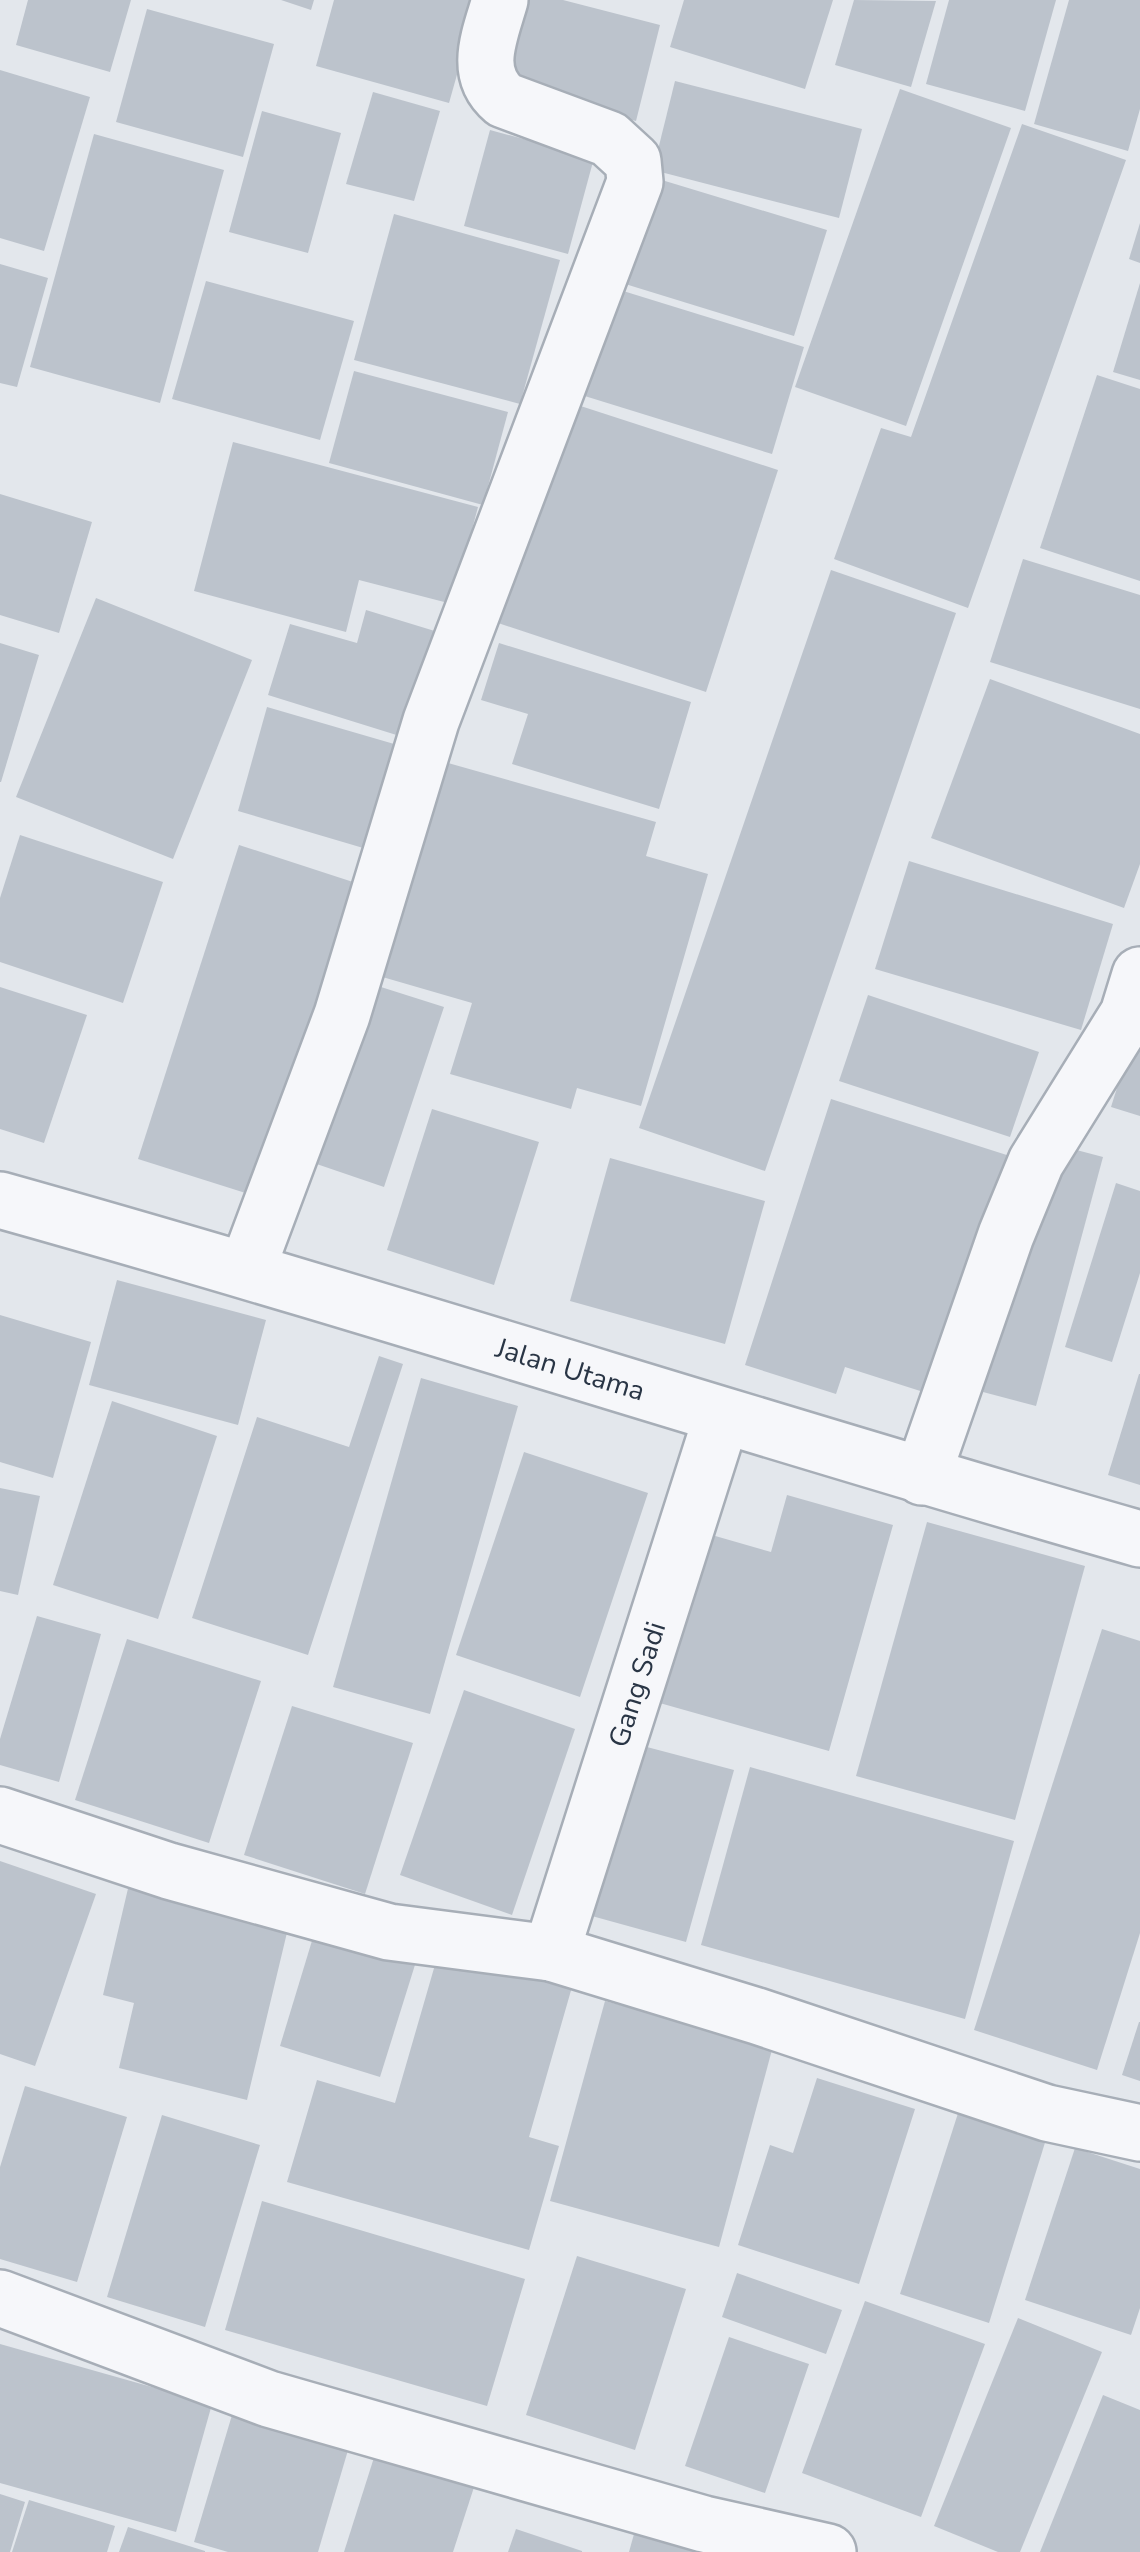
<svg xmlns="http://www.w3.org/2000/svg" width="1140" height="2552" viewBox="0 0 1140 2552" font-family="'Nunito Sans',sans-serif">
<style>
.building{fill:#bcc3cc}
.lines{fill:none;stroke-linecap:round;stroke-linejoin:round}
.minor-casing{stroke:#a7aeb7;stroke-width:60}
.minor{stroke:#f6f7fa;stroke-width:55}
.labels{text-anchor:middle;stroke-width:10;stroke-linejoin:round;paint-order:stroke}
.street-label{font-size:28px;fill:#293545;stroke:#f3f6f9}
</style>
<rect width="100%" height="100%" fill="#e3e7ec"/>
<!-- building -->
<g class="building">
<polygon points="28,0 131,0 110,72 16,45"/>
<polygon points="281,0 314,0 311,10"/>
<polygon points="334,0 478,0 449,103 316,66"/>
<polygon points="520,0 563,0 660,25 636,121 498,86"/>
<polygon points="684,0 833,0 805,89 670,47"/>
<polygon points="854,0 936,1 911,87 835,65"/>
<polygon points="949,0 1056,0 1025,111 926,84"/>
<polygon points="1069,0 1140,0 1140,109 1128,151 1034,124"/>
<polygon points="147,9 274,44 243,157 116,122"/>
<polygon points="0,70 90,97 44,251 0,238"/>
<polygon points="675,81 862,129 839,218 653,170"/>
<polygon points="900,89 1011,128 906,426 795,387"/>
<polygon points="373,92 440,111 414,201 346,184"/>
<polygon points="262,111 341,133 308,253 229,232"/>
<polygon points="1022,124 1126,160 968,608 834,559 881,428 911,437"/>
<polygon points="490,130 594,158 568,254 464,226"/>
<polygon points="94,134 224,170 160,403 30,367"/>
<polygon points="642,174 827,230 794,336 609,279"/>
<polygon points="394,214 560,260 520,404 354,360"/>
<polygon points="1140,223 1140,263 1129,259"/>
<polygon points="0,264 48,278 17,387 0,383"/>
<polygon points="206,281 354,321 320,440 172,399"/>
<polygon points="1140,283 1140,380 1113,372"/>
<polygon points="607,286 804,347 772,454 575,393"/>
<polygon points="354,371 508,412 483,505 329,463"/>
<polygon points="1097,375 1140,389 1140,581 1040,548"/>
<polygon points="559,399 778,470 706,692 486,619"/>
<polygon points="233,442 478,507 452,604 359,580 346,632 194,591"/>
<polygon points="0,494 92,522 59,633 0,615"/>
<polygon points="1023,559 1140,595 1140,709 990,662"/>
<polygon points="831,570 956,613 765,1171 639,1128"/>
<polygon points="96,598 252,660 173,859 16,797"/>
<polygon points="366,610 451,636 419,742 268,695 290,624 357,643"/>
<polygon points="0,643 39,655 1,782 0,782"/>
<polygon points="499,643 691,702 659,809 512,764 528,714 481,700"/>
<polygon points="990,679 1140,734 1140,864 1124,908 931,838"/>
<polygon points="267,707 401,746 370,850 238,811"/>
<polygon points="441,761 656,822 646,856 708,874 641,1106 577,1088 571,1109 450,1074 472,1003 379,976"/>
<polygon points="20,835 163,882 123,1003 0,962 0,898"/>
<polygon points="239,845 356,883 255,1196 138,1159"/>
<polygon points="909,861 1113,924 1081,1030 875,969"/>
<polygon points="362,981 444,1007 384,1187 302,1159"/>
<polygon points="0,987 87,1015 44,1143 0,1129"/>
<polygon points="868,995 1039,1052 1010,1137 839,1081"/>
<polygon points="1140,1015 1140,1116 1111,1107"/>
<polygon points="831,1099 1013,1157 936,1396 845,1367 836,1394 745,1365"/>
<polygon points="432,1109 539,1142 494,1285 387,1250"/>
<polygon points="1050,1143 1103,1157 1036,1406 983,1392"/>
<polygon points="610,1158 765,1201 725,1344 570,1301"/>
<polygon points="1116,1183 1140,1191 1140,1273 1112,1362 1065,1347"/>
<polygon points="117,1280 266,1320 238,1425 89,1385"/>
<polygon points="0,1315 91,1342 53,1478 0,1462"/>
<polygon points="379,1356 403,1364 308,1655 192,1618 257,1417 349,1447"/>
<polygon points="1139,1374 1140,1374 1140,1485 1108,1475"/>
<polygon points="421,1378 518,1406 430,1714 333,1687"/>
<polygon points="112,1401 217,1436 158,1619 53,1585"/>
<polygon points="524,1452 648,1493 580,1697 456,1655"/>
<polygon points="0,1488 40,1496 18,1595 0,1591"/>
<polygon points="787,1495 893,1525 829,1751 642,1698 691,1529 771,1552"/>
<polygon points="927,1522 1085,1566 1015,1820 856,1776"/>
<polygon points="37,1616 101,1634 59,1782 0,1765 0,1739"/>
<polygon points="1102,1629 1140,1641 1140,1933 1097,2070 974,2030"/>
<polygon points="127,1639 261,1681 209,1843 75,1800"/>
<polygon points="464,1690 575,1729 512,1915 400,1875"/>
<polygon points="292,1706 413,1743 365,1894 244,1855"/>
<polygon points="628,1742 734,1770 686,1942 581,1913"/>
<polygon points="750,1767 1014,1841 965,2019 701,1945"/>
<polygon points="0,1861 96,1894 35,2066 0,2054"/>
<polygon points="130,1880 290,1920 247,2100 119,2068 134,2003 103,1995"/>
<polygon points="318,1921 419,1952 380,2077 280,2046"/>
<polygon points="441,1944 574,1980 529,2137 559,2146 529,2250 287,2182 317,2080 395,2103"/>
<polygon points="605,2001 773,2046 719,2247 550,2201"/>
<polygon points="1139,2022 1140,2022 1140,2081 1122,2075"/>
<polygon points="817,2078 915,2109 859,2284 738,2245 770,2145 793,2153"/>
<polygon points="25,2086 127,2117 77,2282 0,2259 0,2167"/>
<polygon points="960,2107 1048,2133 989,2323 900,2294"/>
<polygon points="162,2115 260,2145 205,2327 107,2297"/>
<polygon points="1075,2148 1140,2169 1140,2308 1131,2335 1025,2300"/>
<polygon points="262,2201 525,2279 487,2406 225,2330"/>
<polygon points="577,2256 686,2289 635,2450 526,2415"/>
<polygon points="737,2273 842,2310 826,2354 722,2317"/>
<polygon points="865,2301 985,2344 921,2517 802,2473"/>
<polygon points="1018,2318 1102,2352 1020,2552 998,2552 934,2526"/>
<polygon points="729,2337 809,2364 765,2493 685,2466"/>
<polygon points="0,2344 212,2404 176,2532 0,2483"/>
<polygon points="1103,2395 1140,2410 1140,2552 1040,2552"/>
<polygon points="235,2405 351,2440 318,2552 228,2552 194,2542"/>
<polygon points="377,2448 476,2481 453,2552 344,2552"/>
<polygon points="0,2494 25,2502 10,2552 0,2552"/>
<polygon points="29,2500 115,2526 107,2552 12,2552"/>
<polygon points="639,2516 755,2552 629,2552"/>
<polygon points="128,2527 205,2551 205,2552 119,2552"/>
<polygon points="516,2529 582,2551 582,2552 508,2552"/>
</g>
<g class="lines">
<!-- minor casing -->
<g class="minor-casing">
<g id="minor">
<path id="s1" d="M 0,1200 C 382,1307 759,1430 1140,1539"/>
<path d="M 247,1269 L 342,1015 L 431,721 L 635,182 L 633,161 L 609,139 L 504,100 C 472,73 490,35 500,0"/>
<polyline points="922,1477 1006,1235 1036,1162 1128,1014 1140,975"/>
<polyline points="0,1815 169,1871 389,1932 551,1953 757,2016 1047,2113 1140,2133"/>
<path id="s2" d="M 551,1953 L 722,1416"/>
<polyline points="0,2298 269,2399 704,2524 828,2552"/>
</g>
</g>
<!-- minor -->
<use href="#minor" class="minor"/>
</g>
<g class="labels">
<!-- street labels -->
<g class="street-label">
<text dy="10" stroke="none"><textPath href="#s1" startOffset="595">Jalan Utama</textPath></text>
<text dy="10" stroke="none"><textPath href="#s2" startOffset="282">Gang Sadi</textPath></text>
</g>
</g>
</svg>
